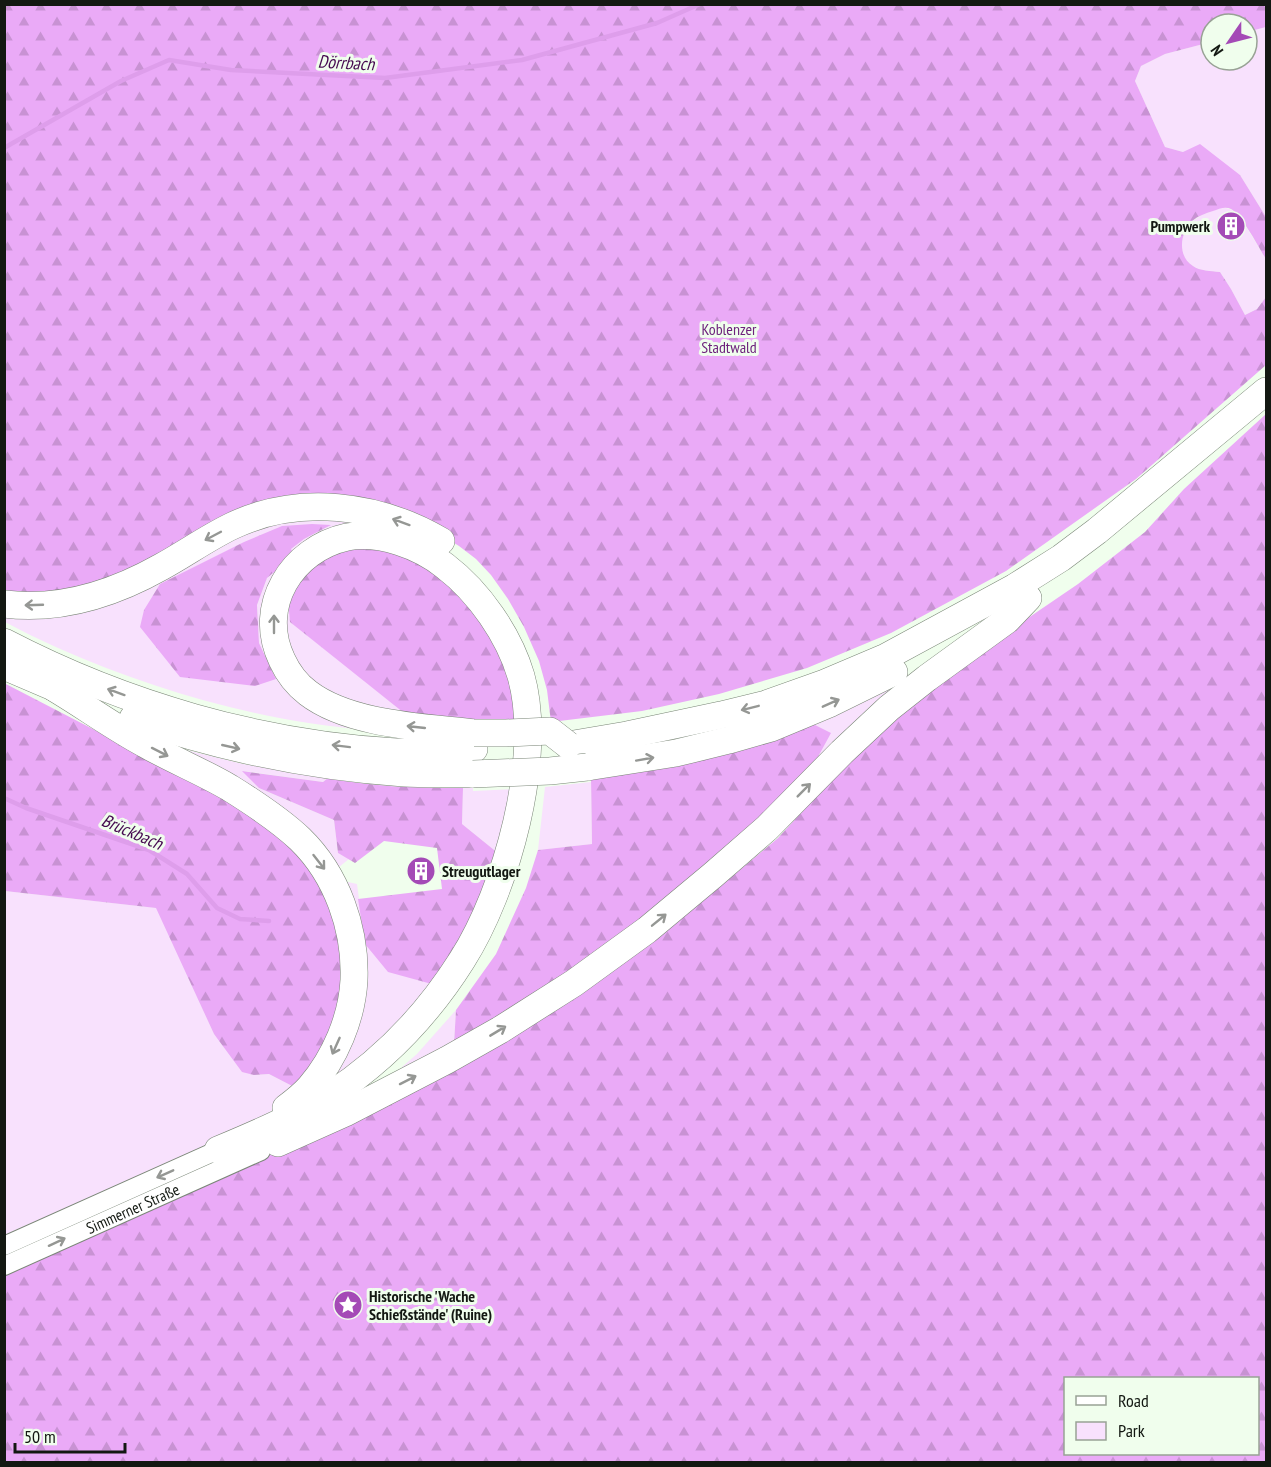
<svg xmlns="http://www.w3.org/2000/svg" width="1271" height="1467" viewBox="0 0 1271 1467" font-family="'PT Sans Narrow',sans-serif">
<style>
.green{fill:#f8e1fd}
.forest{fill:url(#forest-firs);fill-rule:evenodd}
.lines{fill:none;stroke-linecap:round;stroke-linejoin:round}
.stream{stroke:#de9eeb;stroke-width:4.5}
.minor-casing{stroke:#7a8677;stroke-width:20}
.highway-casing{stroke:#7a8677;stroke-width:28}
.minor{stroke:#fff;stroke-width:18}
.highway{stroke:#fff;stroke-width:27}
.highway-bridge-casing{stroke:#7a8677;stroke-width:28;stroke-linecap:butt}
.highway-bridge{stroke:#fff;stroke-width:27}
.oneway{stroke:#959794}
.labels{text-anchor:middle;stroke-width:6;stroke-linejoin:round;paint-order:stroke}
.poi-label{font-size:16px;font-weight:bold;fill:#131812;stroke:#f0feed;text-anchor:start}
.park-label{font-size:16px;fill:#6d227c;stroke:#f0feed}
.street-label{font-size:16px;fill:#131812;stroke:#f0feed}
.water-label{font-size:18px;font-style:italic;fill:#450950;stroke:#f0feed}
</style>
<defs>
<pattern id="forest-firs" width="22" height="20" patternUnits="userSpaceOnUse" patternTransform="scale(1.5)"><rect width="22" height="20" fill="#eaaaf7"/><path d="M5 1l3.5 6h-7zM16 11l3.5 6h-7z" fill="#c892d3"/></pattern>
</defs>
<rect width="100%" height="100%" fill="#f0feed"/>
<!-- green -->
<g class="green">
<polygon points="1266,27 1266,217 1240,175 1183,152 1165,147 1135,81 1141,66 1165,54 1211,42 1211,60 1247,60 1247,32"/>
<path d="M 1223,207 L 1232,210 L 1245,225 L 1266,259 L 1266,297 L 1257,309 L 1245,315 L 1231,289 L 1220,272 C 1211,271 1200,271 1193,266 C 1176,256 1180,232 1193,221 C 1201,214 1213,211 1223,207 Z"/>
<path d="M 367,515 L 291,562 L 291,549 L 304,539 L 330,526 L 160,584 L 276,678 L 259,643 L 257,605 L 267,578 L 273,573 L 286,568 L 272,653 L 367,730 C 260,721 156,691 58,648 C 40,640 22,631 5,622 L 4,608 L 252,524 Z"/>
<polygon points="282,600 409,717 339,704 285,656"/>
<polygon points="919,670 821,764 817,727 809,722"/>
<polygon points="186,750 243,764 328,778 323,782 243,771 259,788 334,820 338,853 349,859 334,871"/>
<polygon points="591,782 592,844 538,850 545,787"/>
<polygon points="463,788 473,788 473,791 517,789 504,858 462,824"/>
<polygon points="348,882 357,884 365,944 439,986 406,1026 313,1093"/>
<polygon points="5,891 157,908 214,1034 254,1075 269,1074 298,1089 273,1110 236,1133 5,1236"/>
<polygon points="456,1010 454,1044 405,1071 402,1067 417,1054"/>
</g>
<!-- forest -->
<g class="forest">
<path d="M 4,5 L 1266,5 L 1266,27 L 1247,32 L 1247,24 L 1211,24 L 1211,42 L 1165,54 L 1141,66 L 1135,81 L 1165,147 L 1183,152 L 1200,144 L 1240,175 L 1266,217 L 1266,259 C 1259,248 1242,215 1231,209 C 1225,206 1219,209 1213,211 C 1206,213 1198,216 1192,221 C 1180,233 1177,256 1193,266 C 1200,271 1211,271 1220,272 L 1231,289 L 1245,315 L 1257,309 L 1266,297 L 1266,365 L 1136,479 L 1006,571 L 891,633 L 807,668 L 719,694 L 642,711 L 551,722 L 547,690 L 539,661 L 524,627 L 508,599 L 491,575 L 476,559 L 459,546 L 425,525 L 322,500 L 104,586 L 5,597 Z"/>
<path d="M 1266,414 L 1266,1462 L 5,1462 L 4,1275 L 325,1130 L 661,936 L 778,838 L 867,741 L 971,657 L 1078,584 L 1145,532 L 1184,489 ZM 1066,1378 L 1258,1378 L 1258,1454 L 1066,1454 Z"/>
<polygon points="312,524 331,525 304,539 291,549 293,553 286,568 273,573 267,578 257,605 259,643 276,679 255,686 180,677 140,627 144,610 160,584 244,542 282,526"/>
<polygon points="370,547 433,563 499,638 522,723 409,717 290,622 288,598 318,560 349,548"/>
<polygon points="4,683 116,741 202,783 289,842 325,888 344,962 336,1024 298,1089 269,1074 254,1075 242,1072 214,1034 156,908 5,891"/>
<polygon points="809,722 831,733 819,755 821,764 686,888 540,991 454,1044 456,1010 496,954 526,888 538,850 592,844 591,778"/>
<path d="M 242,771 L 323,782 L 328,778 C 372,787 418,788 463,788 L 462,824 L 504,858 L 439,986 L 388,972 L 365,944 L 358,899 L 442,889 L 437,848 L 384,841 L 355,863 L 338,853 L 334,820 L 259,788 Z"/>
</g>
<g class="lines">
<!-- stream -->
<g class="stream">
<polyline points="4,148 121,81 169,60 231,70 385,78 522,60 657,23 700,4"/>
<polyline points="4,798 26,808 149,850 187,874 217,908 240,919 269,921"/>
</g>
<!-- minor casing -->
<g class="minor-casing">
<g id="minor">
<polyline points="4,1246 218,1150"/>
<path id="s1" d="M 4,1266 L 261,1151"/>
</g>
</g>
<!-- highway casing -->
<g class="highway-casing">
<g id="highway">
<path d="M 4,604 C 60,611 113,594 161,567 C 185,554 207,538 232,526 C 299,494 378,504 441,541"/>
<path d="M 4,642 C 125,705 260,744 396,752 C 422,753 448,750 474,749"/>
<polyline points="4,666 72,695"/>
<path d="M 56,689 C 86,707 115,728 145,744 C 173,760 203,772 230,788 C 254,803 280,820 300,839 C 337,875 356,929 354,980 C 352,1018 335,1058 310,1087 C 303,1095 294,1102 286,1108"/>
<path d="M 133,718 C 221,748 312,767 404,773 C 427,774 450,773 473,774"/>
<polyline points="568,745 627,735 721,715 766,704 825,683 884,658 1015,587 1061,558 1097,531 1266,391"/>
<polyline points="587,767 676,753 729,740 771,728 831,703 894,672"/>
<polyline points="278,1143 345,1113 447,1060 500,1030 574,983 647,930 713,875 767,828 842,752 889,708 927,678 1007,620 1028,598"/>
<path d="M 218,1150 C 256,1134 294,1118 329,1096 C 383,1061 428,1014 462,960 C 506,891 544,757 521,676 C 509,635 479,592 445,566 C 420,546 380,531 347,537 C 292,549 256,606 282,660 C 288,673 296,684 308,693 C 350,725 424,727 474,733"/>
</g>
</g>
<!-- minor -->
<use href="#minor" class="minor"/>
<!-- highway -->
<use href="#highway" class="highway"/>
<!-- highway-bridge casing -->
<g class="highway-bridge-casing">
<g id="highway-bridge">
<polyline points="474,733 506,733 550,731 568,745"/>
<polyline points="473,774 550,771 587,767"/>
</g>
</g>
<!-- highway-bridge -->
<use href="#highway-bridge" class="highway-bridge"/>
</g>
<!-- one-way arrows -->
<defs><path id="oneway-shaft" d="M-6 0H5M1.5-3L5.5 0L1.5 3" fill="none" stroke-width="1.6" stroke-linecap="round" stroke-linejoin="round" transform="scale(1.5)"/></defs>
<g class="oneway">
<use href="#oneway-shaft" transform="translate(401 522) rotate(-160)"/>
<use href="#oneway-shaft" transform="translate(213 536) rotate(152)"/>
<use href="#oneway-shaft" transform="translate(34 605) rotate(178)"/>
<use href="#oneway-shaft" transform="translate(274 624) rotate(-90)"/>
<use href="#oneway-shaft" transform="translate(116 692) rotate(-160)"/>
<use href="#oneway-shaft" transform="translate(831 703) rotate(-24)"/>
<use href="#oneway-shaft" transform="translate(750 708) rotate(166)"/>
<use href="#oneway-shaft" transform="translate(416 727) rotate(-174)"/>
<use href="#oneway-shaft" transform="translate(341 746) rotate(-173)"/>
<use href="#oneway-shaft" transform="translate(231 747) rotate(13)"/>
<use href="#oneway-shaft" transform="translate(160 752) rotate(27)"/>
<use href="#oneway-shaft" transform="translate(645 759) rotate(-10)"/>
<use href="#oneway-shaft" transform="translate(804 790) rotate(-45)"/>
<use href="#oneway-shaft" transform="translate(319 862) rotate(52)"/>
<use href="#oneway-shaft" transform="translate(659 920) rotate(-39)"/>
<use href="#oneway-shaft" transform="translate(498 1031) rotate(-31)"/>
<use href="#oneway-shaft" transform="translate(336 1046) rotate(114)"/>
<use href="#oneway-shaft" transform="translate(408 1080) rotate(-27)"/>
<use href="#oneway-shaft" transform="translate(165 1174) rotate(156)"/>
<use href="#oneway-shaft" transform="translate(57 1242) rotate(-25)"/>
</g>
<!-- icons -->
<defs>
<g id="building-disc" transform="scale(1.5)"><circle r="9.5" fill="#a44ab6" stroke="#f0feed"/><path d="M-4-6H4V6H1V3H-1V6H-4ZM-2.5-4.3h1.7v1.8h-1.7ZM.8-4.3h1.7v1.8H.8ZM-2.5-1h1.7V.8h-1.7ZM.8-1h1.7V.8H.8Z" fill="#fff"/></g>
<g id="sight-disc" transform="scale(1.5)"><circle r="9.5" fill="#a44ab6" stroke="#f0feed"/><path d="M0-6L1.8-2.2L6-1.7L2.9 1.2L3.7 5.4L0 3.3L-3.7 5.4L-2.9 1.2L-6-1.7L-1.8-2.2Z" fill="#fff"/></g>
</defs>
<g fill-rule="evenodd">
<use href="#building-disc" x="1231" y="226"/>
<use href="#building-disc" x="421" y="871"/>
<use href="#sight-disc" x="348" y="1305"/>
</g>
<g class="labels">
<!-- poi labels -->
<g class="poi-label">
<text x="1210" y="232" text-anchor="end">Pumpwerk</text>
<text x="442" y="877">Streugutlager</text>
<text x="369" y="1302">Historische 'Wache<tspan x="369" dy="18">Schießstände' (Ruine)</tspan></text>
</g>
<!-- park labels -->
<g class="park-label">
<text x="729" y="335">Koblenzer<tspan x="729" dy="18">Stadtwald</tspan></text>
</g>
<!-- street labels -->
<g class="street-label">
<text dy="6" stroke="none"><textPath href="#s1" startOffset="141">Simmerner Straße</textPath></text>
</g>
<!-- water labels -->
<g class="water-label">
<text transform="translate(346 63) rotate(3)" y="6">Dörrbach</text>
<text transform="translate(132 832) rotate(23)" y="6">Brückbach</text>
</g>
</g>
<!-- border -->
<rect width="1271" height="1467" fill="none" stroke="#131812" stroke-width="12"/>
<!-- legend -->
<rect x="1064" y="1377" width="195" height="78" fill="#f0feed" stroke="#98a295" stroke-width="1.5"/>
<rect x="1076" y="1396" width="30" height="9" fill="#ffffff" stroke="#98a295" stroke-width="1.5"/>
<text x="1118" y="1407" font-size="18" fill="#131812">Road</text>
<rect x="1076" y="1422" width="30" height="18" fill="#f8e1fd" stroke="#98a295" stroke-width="1.5"/>
<text x="1118" y="1437" font-size="18" fill="#131812">Park</text>
<!-- north arrow -->
<g transform="translate(1229 42) rotate(235)"><circle r="28" fill="#f0feed" stroke="#98a295" stroke-width="1.5"/>
<path d="M0-4.5L10 22L0 15L-10 22Z" fill="#a44ab6"/>
<text y="-9" font-size="16" font-weight="bold" text-anchor="middle" fill="#131812">N</text>
</g>
<!-- scale -->
<path d="M15 1443v9h110v-9" fill="none" stroke="#131812" stroke-width="3"/>
<text x="24" y="1443" font-size="18" fill="#131812" stroke="#f0feed" stroke-width="4.5" paint-order="stroke">50 m</text>
</svg>
